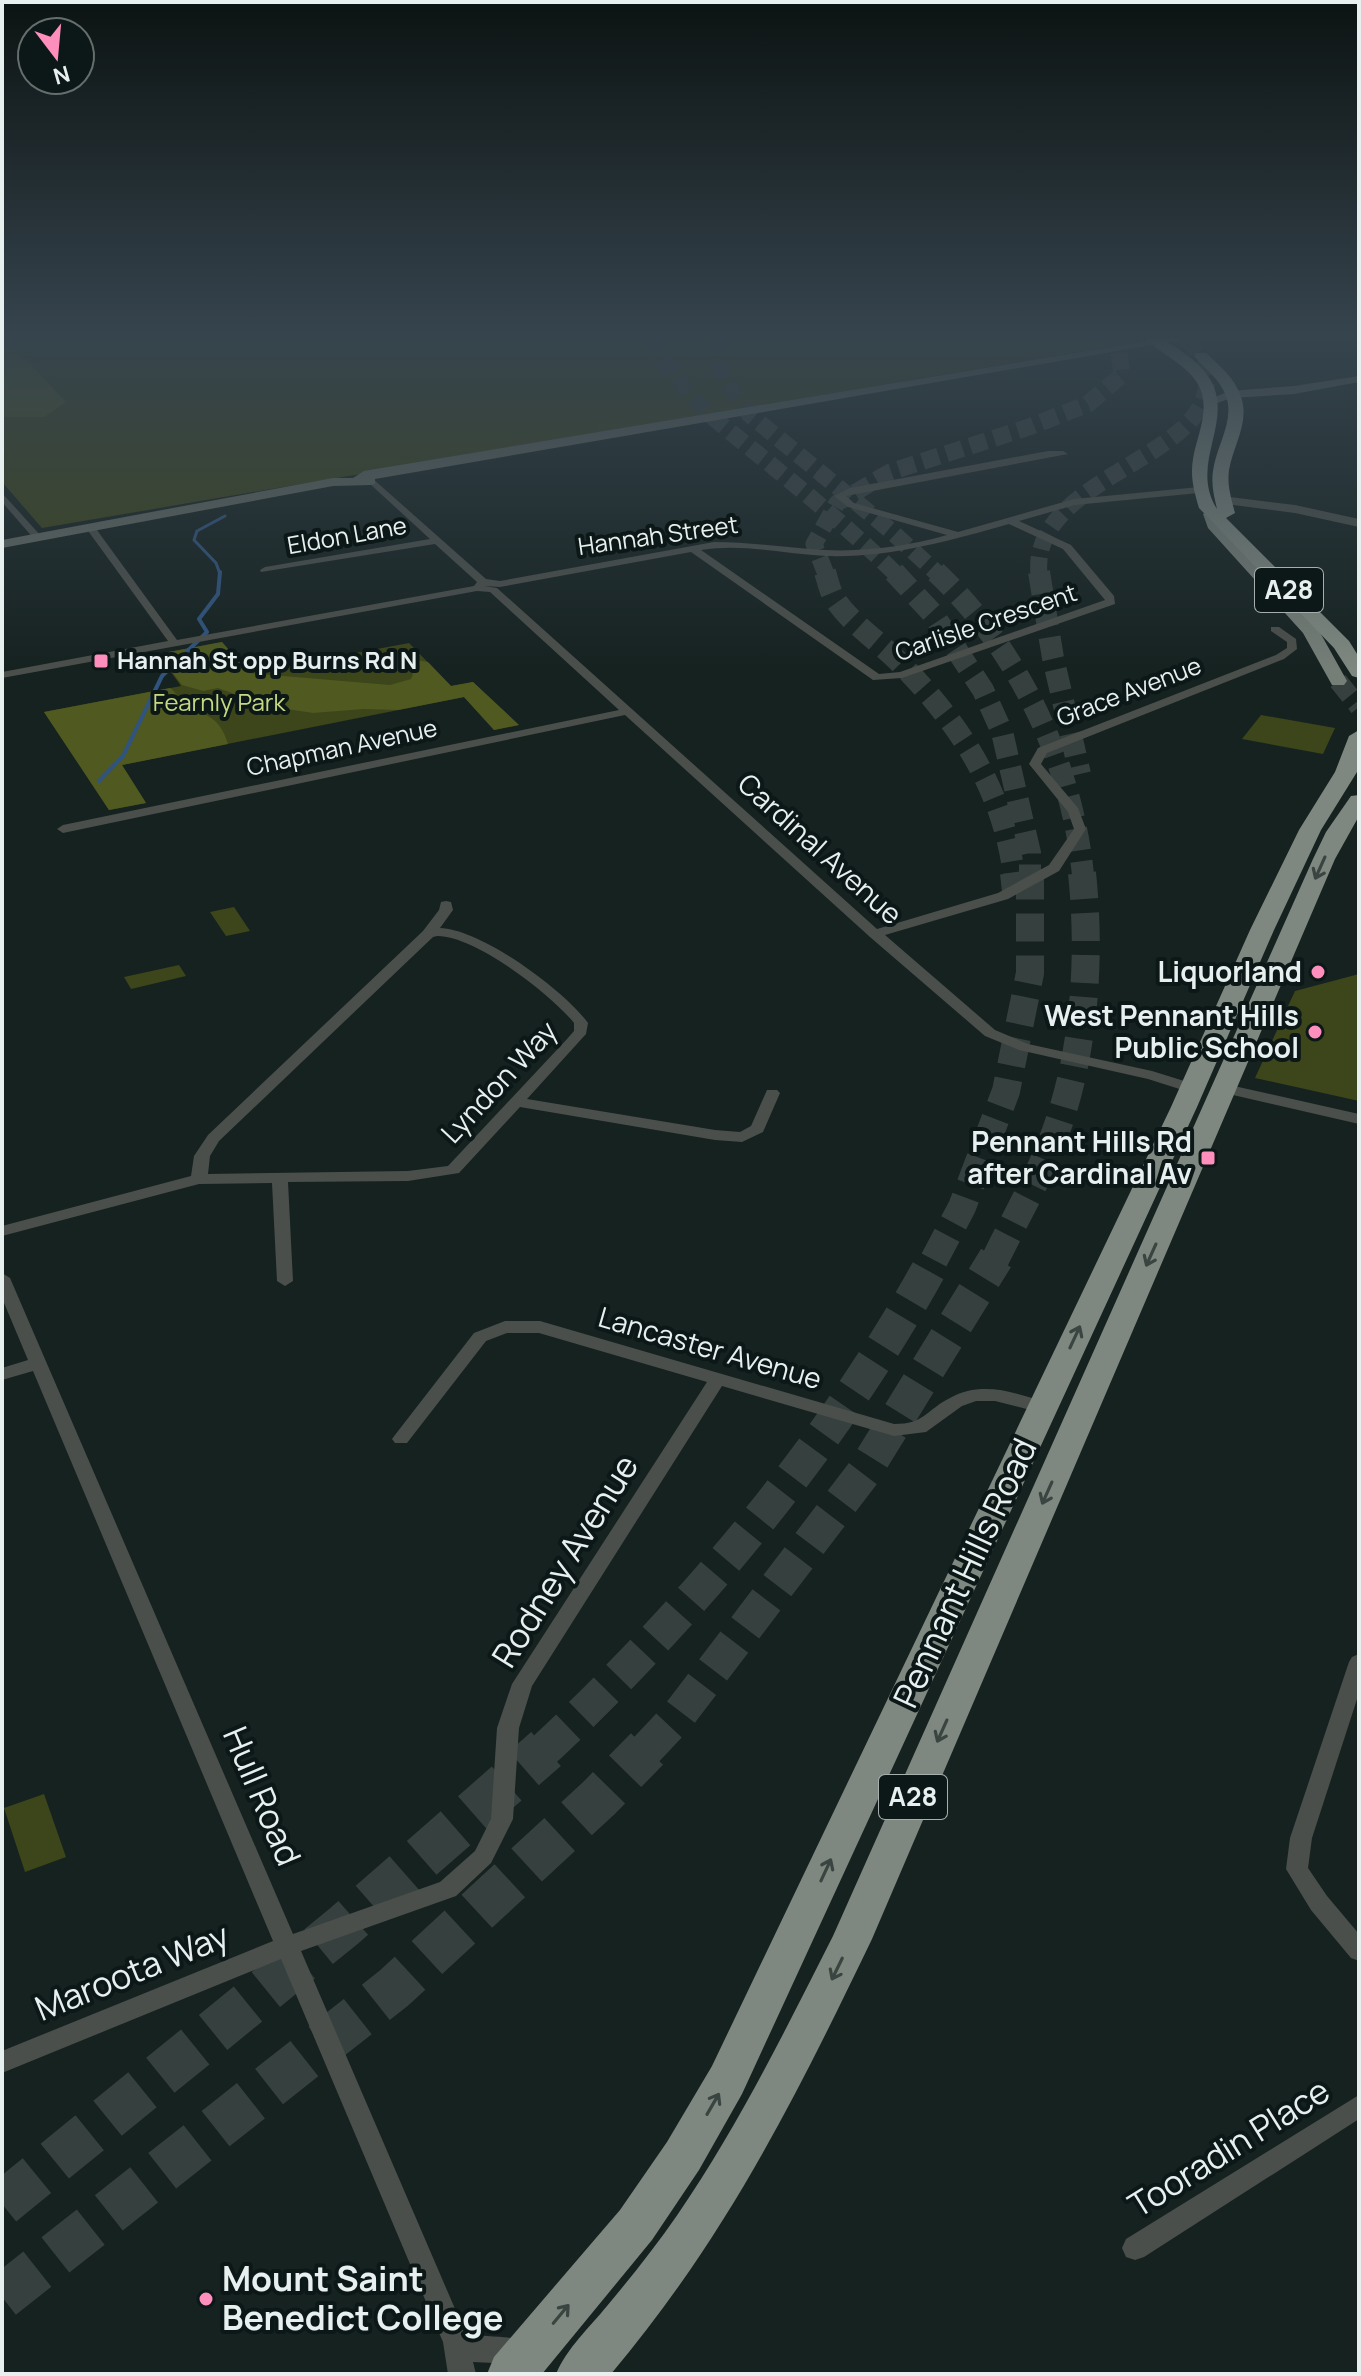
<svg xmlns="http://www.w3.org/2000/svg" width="1361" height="2376" viewBox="0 0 1361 2376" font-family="Manrope,sans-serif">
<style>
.green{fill:#3d451a}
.forest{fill:#4f5920}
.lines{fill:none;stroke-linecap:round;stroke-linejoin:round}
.stream-far1{stroke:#30547e;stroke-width:3}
.stream{stroke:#30547e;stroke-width:4}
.primary-tunnel{stroke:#36413f;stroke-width:19;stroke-dasharray:19 9;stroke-linecap:butt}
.motorway-tunnel-far4{stroke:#36413f;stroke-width:17;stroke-dasharray:17 8;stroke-linecap:butt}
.motorway-tunnel-far3{stroke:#36413f;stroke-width:22;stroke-dasharray:22 11;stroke-linecap:butt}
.motorway-tunnel-far2{stroke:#36413f;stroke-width:28;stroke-dasharray:28 14;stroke-linecap:butt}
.motorway-tunnel-far1{stroke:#36413f;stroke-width:35;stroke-dasharray:35 18;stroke-linecap:butt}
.motorway-tunnel{stroke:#36413f;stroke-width:45;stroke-dasharray:45 23;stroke-linecap:butt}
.minor{fill:#4b4f4b;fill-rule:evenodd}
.tertiary{fill:#4b4f4b;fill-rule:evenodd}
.secondary{fill:#636a64;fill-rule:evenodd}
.primary{fill:#757e77;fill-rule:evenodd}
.trunk{fill:#7e8880;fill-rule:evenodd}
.oneway{stroke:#3a4541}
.poi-dot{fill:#fe8ebc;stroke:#0c1817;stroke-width:3}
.labels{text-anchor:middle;stroke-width:8;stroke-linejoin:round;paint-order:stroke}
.far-street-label{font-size:24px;fill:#e8f0ef;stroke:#0c1817}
.far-poi-label{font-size:24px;font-weight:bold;fill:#e8f0ef;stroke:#0c1817;text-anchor:start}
.far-park-label{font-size:24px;fill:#c7d883;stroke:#0c1817}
.shield{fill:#0c1817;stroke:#a6afae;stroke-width:2}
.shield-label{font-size:26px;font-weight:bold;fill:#e8f0ef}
.street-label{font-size:28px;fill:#e8f0ef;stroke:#0c1817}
.poi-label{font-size:28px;font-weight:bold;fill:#e8f0ef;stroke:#0c1817;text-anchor:end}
.near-street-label{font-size:34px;fill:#e8f0ef;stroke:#0c1817}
.near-poi-label{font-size:34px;font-weight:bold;fill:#e8f0ef;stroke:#0c1817;text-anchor:start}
</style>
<rect width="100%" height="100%" fill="#162220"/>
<!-- green -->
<g class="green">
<polygon points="2,337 1136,337 1137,338 1136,342 42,528 2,482"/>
<polygon points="222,642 249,673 409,643 451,686 473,682 519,725 494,730 464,697 122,765 146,803 109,810 44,712 181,686 158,654"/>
<polygon points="1261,715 1335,728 1323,754 1242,739"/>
<polygon points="234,907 250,931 226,936 210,912"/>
<polygon points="179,965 186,976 131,989 124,977"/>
<polygon points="1359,974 1359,1101 1255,1078 1295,991"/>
<polygon points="44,1794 66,1857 25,1872 4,1808"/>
</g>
<!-- forest -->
<g class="forest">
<polygon points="2,345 21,354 66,402 44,417 2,417"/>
<polygon points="222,642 249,673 390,685 411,679 413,674 407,666 410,659 428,662 451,686 473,682 519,725 494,730 464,697 398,710 364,709 313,713 267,706 218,688 203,691 182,685 158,654"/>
<path d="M 170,688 C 176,692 178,698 183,702 C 205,717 219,714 228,744 L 122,765 L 146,803 L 109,810 L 44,712 Z"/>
</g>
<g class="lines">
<!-- stream-far1 -->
<polyline class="stream-far1" points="220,574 216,563 194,540 197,531 225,516"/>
<!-- stream -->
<polyline class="stream" points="99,781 123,756 162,676 207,632 199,619 218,594 220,572"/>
<!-- primary-tunnel -->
<polyline class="primary-tunnel" points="1338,681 1359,707"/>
<!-- motorway-tunnel-far4 -->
<g class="motorway-tunnel-far4">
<path d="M 651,337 C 676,396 729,429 776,469 C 818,503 858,537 896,574"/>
<polyline points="716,337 718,360 724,378 749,414 890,530 938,574"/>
<polyline points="826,574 814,544 837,503 890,472 1029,427 1088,404 1122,375 1117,337"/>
<path d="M 1039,574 C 1029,473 1227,458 1205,369 C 1202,358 1192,346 1186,337"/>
</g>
<!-- motorway-tunnel-far3 -->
<g class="motorway-tunnel-far3">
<path d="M 825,572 C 828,581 830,593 836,601 C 851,623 878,641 897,660 C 958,721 1003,788 1014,875"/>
<polyline points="894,572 933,614 983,690 1002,732 1030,853 1030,875"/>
<path d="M 936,572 C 1019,650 1072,763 1083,875"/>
<polyline points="1039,572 1053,658 1080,774"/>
</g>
<!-- motorway-tunnel-far2 -->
<g class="motorway-tunnel-far2">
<polyline points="1014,873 1016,891"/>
<polyline points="934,1260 962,1207 1006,1091 1030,973 1030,873"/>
<path d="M 995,1260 C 1011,1227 1029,1195 1044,1161 C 1083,1074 1092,968 1082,873"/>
</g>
<!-- motorway-tunnel-far1 -->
<g class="motorway-tunnel-far1">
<path d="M 543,1751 C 693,1611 838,1438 935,1258"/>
<polyline points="645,1751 678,1716 864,1472 996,1258"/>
</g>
<!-- motorway-tunnel -->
<g class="motorway-tunnel">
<polyline points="2,2204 344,1926 546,1749"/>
<polyline points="2,2297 394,1988 599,1798 647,1749"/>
</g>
<!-- minor -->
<g class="minor">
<path d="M 1048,451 L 1063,451 L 1068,454 L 846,496 L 854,503 L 958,532 L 1074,499 L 1199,487 L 1204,490 L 1199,493 L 1075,505 L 1019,521 L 1071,545 L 1114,596 L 1115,604 L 902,678 L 873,680 L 691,552 L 500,587 L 484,586 L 497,588 L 877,929 L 998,893 L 1049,865 L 1074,829 L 1068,812 L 1029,764 L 1038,748 L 1276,655 L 1287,648 L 1287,642 L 1271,631 L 1271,627 L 1279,627 L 1296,639 L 1297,649 L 1284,659 L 1047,753 L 1041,764 L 1078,808 L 1086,829 L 1059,871 L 1008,899 L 885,935 L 995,1030 L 1028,1044 L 1152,1071 L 1197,1085 L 1200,1088 L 1192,1093 L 1148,1079 L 1019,1050 L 985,1036 L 870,937 L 625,715 L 63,833 L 57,829 L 63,825 L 619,710 L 490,592 L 477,591 L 2,678 L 2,672 L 168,641 L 86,528 L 91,525 L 94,526 L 177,640 L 474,586 L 477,582 L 435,544 L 261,572 L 260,570 L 265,567 L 430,539 L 369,483 L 367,481 L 372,478 L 486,579 L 500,581 L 714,542 C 751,542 788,548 825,550 C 865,552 909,546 947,535 L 848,507 L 834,496 L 850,488 ZM 1009,524 L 1063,549 L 1105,600 L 900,672 L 879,674 L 701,550 C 743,543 784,554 826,556 C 889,558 949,541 1009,524 Z"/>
<polygon points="2,493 41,536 41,540 35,540 2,502"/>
<path d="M 446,901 L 451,902 L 453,910 L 440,928 C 481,929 564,990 588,1023 L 586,1034 L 527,1099 L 715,1130 L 740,1132 L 751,1126 L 767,1090 L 777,1090 L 780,1093 L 763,1132 L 742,1142 L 715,1140 L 520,1107 L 459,1173 L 408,1181 L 288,1182 L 293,1281 L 285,1286 L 277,1281 L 272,1183 L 199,1184 L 2,1236 L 2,1226 L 191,1176 L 194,1156 L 208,1135 L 423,931 L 439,910 L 441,902 ZM 437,936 C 474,935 551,994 574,1023 L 574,1031 L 567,1039 L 448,1166 L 408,1171 L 208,1174 L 210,1156 L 219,1141 L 433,937 Z"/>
<polygon points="1225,1084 1359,1114 1359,1124 1220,1092 1217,1089 1220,1086"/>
<path d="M 2,1273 L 10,1278 L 293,1934 L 440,1882 L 475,1851 L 491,1819 L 497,1728 L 512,1684 L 707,1382 L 539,1333 L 507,1333 L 486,1341 L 407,1443 L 395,1443 L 392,1439 L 395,1435 L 474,1333 L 505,1321 L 540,1321 L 894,1424 C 925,1424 926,1410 950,1398 C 982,1380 1016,1393 1048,1403 L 1051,1407 L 1048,1411 L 1042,1413 L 995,1401 L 976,1401 L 962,1406 L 926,1432 L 894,1436 L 722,1386 L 532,1686 L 519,1728 L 513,1819 L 491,1863 L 456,1896 L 301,1951 L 465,2332 C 485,2339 507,2334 527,2342 L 530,2351 L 527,2360 L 517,2364 L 473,2362 L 476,2374 L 448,2374 L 443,2342 L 281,1959 L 2,2073 L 2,2051 L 273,1941 L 33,1371 L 2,1380 L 2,1368 L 28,1360 L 2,1298 Z"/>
<polygon points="1359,1654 1359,1693 1312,1838 1308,1868 1327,1896 1359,1934 1359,1961 1351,1958 1311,1910 1286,1869 1290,1838 1349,1662 1352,1657"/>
<polygon points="1359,2095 1359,2119 1144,2257 1135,2260 1126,2257 1122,2248 1126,2239"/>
</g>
<!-- tertiary -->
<g class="tertiary">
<polygon points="1199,337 1175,343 1170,340"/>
<polygon points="1222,496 1295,505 1359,519 1359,527 1295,513 1218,503 1216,500"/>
</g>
<!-- secondary -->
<g class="secondary">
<polygon points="1171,337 1181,340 375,479 375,484 370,485 333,486 2,548 2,540 333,478 353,478 364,471"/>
<polygon points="1359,376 1359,382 1294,394 1231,398 1212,405 1206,401 1229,391 1294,386"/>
</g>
<!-- primary -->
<polygon class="primary" points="1211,509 1217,511 1222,524 1317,627 1347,681 1344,685 1332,685 1303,633 1208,528 1203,514"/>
<!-- trunk -->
<g class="trunk">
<path d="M 1144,337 C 1163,337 1173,345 1188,356 C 1255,406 1183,455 1217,509 C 1214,496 1211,485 1213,471 C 1216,446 1235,421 1226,396 C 1220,379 1205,369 1194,356 L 1196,353 L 1206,353 C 1220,366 1235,378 1241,397 C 1250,422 1233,446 1229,470 C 1227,485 1231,498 1235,513 L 1226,518 L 1349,641 L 1359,657 L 1359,678 L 1352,676 L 1334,648 L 1199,508 C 1194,491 1190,477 1193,459 C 1197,434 1213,406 1196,381 C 1183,362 1160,354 1144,337 Z"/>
<polygon points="1359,730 1357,772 1321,830 1274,930 1197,1107 742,2094 699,2170 652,2240 542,2374 487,2374 494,2357 620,2210 667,2142 712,2066 1171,1107 1250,930 1299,830 1335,772 1349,736"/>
<path d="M 1359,795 L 1359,816 L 1335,859 L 872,1939 C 795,2099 726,2237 611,2374 L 556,2374 C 567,2348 589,2328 607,2306 C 632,2276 656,2246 678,2214 C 738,2126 785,2031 833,1936 L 1313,859 L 1326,832 L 1351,796 Z"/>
</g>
</g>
<!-- one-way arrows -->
<defs><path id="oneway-shaft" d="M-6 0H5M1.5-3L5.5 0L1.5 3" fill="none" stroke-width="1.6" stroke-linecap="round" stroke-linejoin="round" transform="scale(2)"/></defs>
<g class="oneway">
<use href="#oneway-shaft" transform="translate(1320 868) rotate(114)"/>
<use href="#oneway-shaft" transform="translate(1151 1255) rotate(114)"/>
<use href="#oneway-shaft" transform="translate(1075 1337) rotate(-65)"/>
<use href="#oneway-shaft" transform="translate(1047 1493) rotate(114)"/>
<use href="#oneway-shaft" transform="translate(942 1731) rotate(114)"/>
<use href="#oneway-shaft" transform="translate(826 1870) rotate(-65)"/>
<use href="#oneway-shaft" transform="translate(837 1969) rotate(116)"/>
<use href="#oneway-shaft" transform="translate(713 2104) rotate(-60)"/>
<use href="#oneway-shaft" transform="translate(561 2314) rotate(-50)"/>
</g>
<!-- sky -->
<linearGradient id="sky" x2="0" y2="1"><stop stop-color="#0c1312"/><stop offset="0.5" stop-color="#36444e"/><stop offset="1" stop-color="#36444e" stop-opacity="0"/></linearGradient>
<rect width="1361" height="670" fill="url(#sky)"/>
<!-- markers -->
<g class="poi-dot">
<rect x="93" y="653" width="16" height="16" rx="4"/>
<circle cx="1318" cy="972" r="8"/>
<circle cx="1315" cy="1032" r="8"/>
<rect x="1200" y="1150" width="16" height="16" rx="4"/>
<circle cx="206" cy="2299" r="8"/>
</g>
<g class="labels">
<!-- far-street labels -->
<g class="far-street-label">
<text transform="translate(347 536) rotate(-10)" y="8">Eldon Lane</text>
<text transform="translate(658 536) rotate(-8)" y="8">Hannah Street</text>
<text transform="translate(986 623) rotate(-19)" y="8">Carlisle Crescent</text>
<text transform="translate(1129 692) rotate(-21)" y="8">Grace Avenue</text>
<text transform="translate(342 748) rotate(-12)" y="8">Chapman Avenue</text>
</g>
<!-- far-poi labels -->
<g class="far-poi-label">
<text x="117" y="669">Hannah St opp Burns Rd N</text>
</g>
<!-- far-park labels -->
<g class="far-park-label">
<text x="219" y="711">Fearnly Park</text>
</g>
<!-- shield labels -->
<g class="shield">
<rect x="1255" y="568" width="68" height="44" rx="6"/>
<rect x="879" y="1775" width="68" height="44" rx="6"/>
</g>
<g class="shield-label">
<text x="1289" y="599">A28</text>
<text x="913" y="1806">A28</text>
</g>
<!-- street labels -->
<g class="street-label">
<text transform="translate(820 849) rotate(42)" y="10">Cardinal Avenue</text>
<text transform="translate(499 1082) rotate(-47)" y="10">Lyndon Way</text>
<text transform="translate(710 1348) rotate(16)" y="10">Lancaster Avenue</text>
</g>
<!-- poi labels -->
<g class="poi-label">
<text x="1302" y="982">Liquorland</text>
<text x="1299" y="1026">West Pennant Hills<tspan x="1299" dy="32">Public School</tspan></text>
<text x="1192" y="1152">Pennant Hills Rd<tspan x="1192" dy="32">after Cardinal Av</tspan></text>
</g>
<!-- near-street labels -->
<g class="near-street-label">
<text transform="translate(565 1561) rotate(-58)" y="12">Rodney Avenue</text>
<text transform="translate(965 1573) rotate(-65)" y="12">Pennant Hills Road</text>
<text transform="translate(262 1796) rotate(67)" y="12">Hull Road</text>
<text transform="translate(132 1972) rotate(-22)" y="12">Maroota Way</text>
<text transform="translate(1229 2148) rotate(-32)" y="12">Tooradin Place</text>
</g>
<!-- near-poi labels -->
<g class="near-poi-label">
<text x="222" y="2291">Mount Saint<tspan x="222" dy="39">Benedict College</tspan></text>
</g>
</g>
<!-- border -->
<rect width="1361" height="2376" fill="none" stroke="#e8f0ef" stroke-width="8"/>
<!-- north arrow -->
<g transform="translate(56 56) rotate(164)"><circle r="38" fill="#0c1817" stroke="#646e6d" stroke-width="2"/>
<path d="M0-6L14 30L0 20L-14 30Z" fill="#fe8ebc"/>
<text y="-12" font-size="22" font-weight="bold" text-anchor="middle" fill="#e8f0ef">N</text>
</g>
</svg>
